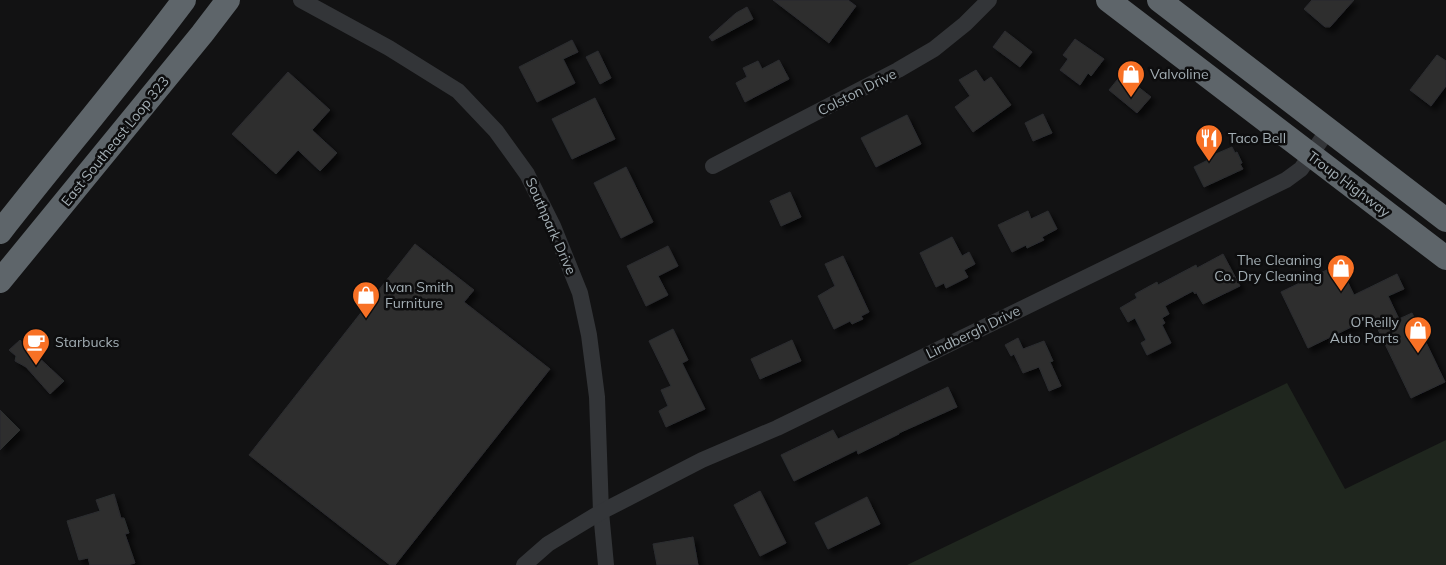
<svg xmlns="http://www.w3.org/2000/svg" width="1446" height="565" viewBox="0 0 1446 565" font-family="Mulish,sans-serif">
<style>
.green{fill:#1f261e}
.building{fill:#2d2d2f;stroke:#2c2d2f;filter:url(#shadow)}
.lines{fill:none;stroke-linecap:round;stroke-linejoin:round}
.minor{stroke:#333538;stroke-width:16}
.highway{stroke:#5e656a;stroke-width:24}
.labels{text-anchor:middle;stroke-width:5;stroke-linejoin:round;paint-order:stroke}
.poi-label{font-size:14px;fill:#a3aeb4;stroke:#0d0d0e;text-anchor:start}
.street-label{font-size:14px;fill:#a3aeb4;stroke:#0d0d0e}
</style>
<defs>
<filter id="shadow"><feDropShadow dx="4.5" dy="4.5" stdDeviation="2.5" flood-color="#0009"/></filter>
</defs>
<rect width="100%" height="100%" fill="#121213"/>
<!-- green -->
<polygon class="green" points="1287,383 1345,489 1446,440 1446,565 907,565"/>
<!-- building -->
<g class="building">
<polygon points="773,0 848,0 856,6 829,43"/>
<polygon points="1312,0 1354,0 1330,27 1325,27 1304,9"/>
<polygon points="747,7 753,19 712,41 709,37 736,13"/>
<polygon points="1005,31 1032,52 1020,67 993,47"/>
<polygon points="1075,39 1104,59 1091,76 1088,73 1080,85 1060,70 1068,59 1063,55"/>
<polygon points="572,40 578,52 563,59 575,83 537,102 519,67"/>
<polygon points="598,51 611,78 600,84 586,57"/>
<polygon points="1437,55 1446,61 1446,86 1431,106 1410,90"/>
<polygon points="779,60 789,79 745,102 736,83 747,77 743,68 758,61 762,69"/>
<polygon points="976,70 984,82 991,77 1011,105 973,132 955,107 970,96 959,80"/>
<polygon points="288,72 330,110 312,130 337,153 320,171 298,150 276,174 232,134"/>
<polygon points="1122,74 1151,97 1137,113 1109,90"/>
<polygon points="595,98 615,139 572,159 552,119"/>
<polygon points="1043,114 1052,133 1033,141 1025,123"/>
<polygon points="907,115 921,144 876,167 861,138"/>
<polygon points="1232,147 1235,153 1237,152 1242,163 1240,164 1243,169 1204,187 1194,167 1212,158 1211,156"/>
<polygon points="626,167 653,222 621,238 594,183"/>
<polygon points="790,192 801,217 781,226 770,201"/>
<polygon points="1028,211 1031,219 1048,211 1057,229 1042,237 1044,240 1027,248 1026,245 1012,252 998,225"/>
<polygon points="952,237 962,256 969,252 975,264 964,270 968,277 946,288 944,283 936,287 920,253"/>
<polygon points="415,244 474,290 464,302 550,369 395,565 390,565 249,455"/>
<polygon points="668,246 678,266 658,276 668,295 646,306 627,266"/>
<polygon points="1223,254 1240,286 1203,304 1196,292 1195,294 1193,291 1165,306 1169,314 1162,318 1165,323 1162,325 1171,343 1147,355 1141,343 1146,340 1135,318 1128,322 1120,308 1137,298 1135,294 1157,282 1158,285 1196,265 1197,268"/>
<polygon points="843,256 869,312 861,316 863,319 852,324 850,321 834,329 818,296 835,286 825,264"/>
<polygon points="1339,264 1354,295 1397,274 1404,289 1388,296 1399,319 1412,313 1445,382 1411,398 1372,317 1308,348 1281,292"/>
<polygon points="673,329 688,360 682,363 705,409 666,427 659,411 668,406 661,390 671,386 649,341"/>
<polygon points="1018,338 1023,349 1044,341 1053,361 1050,362 1061,386 1049,391 1039,367 1023,373 1014,354 1011,356 1005,345"/>
<polygon points="20,340 64,381 50,394 26,367 15,361 16,356 9,350"/>
<polygon points="792,340 801,361 760,379 751,359"/>
<polygon points="948,387 957,407 899,433 899,434 858,454 857,450 794,481 781,455 833,430 838,439"/>
<polygon points="0,410 20,430 0,450"/>
<polygon points="760,491 786,543 760,556 734,505"/>
<polygon points="114,494 121,518 124,518 129,533 125,534 135,563 127,565 90,565 88,558 79,560 67,521 100,511 96,500"/>
<polygon points="867,497 880,524 828,549 815,523"/>
<polygon points="693,537 698,565 657,565 653,544"/>
</g>
<g class="lines">
<!-- minor -->
<g class="minor">
<polyline points="301,0 389,48 458,91 496,131 527,174 553,226 580,293 589,335 597,397 601,512 606,565"/>
<polyline points="713,166 898,70 934,49 965,24 989,0"/>
<polyline points="524,565 548,544 601,512 702,460 777,428 1286,180 1301,169 1328,130"/>
</g>
<!-- highway -->
<g class="highway">
<polyline points="1108,0 1446,258"/>
<polyline points="1159,0 1446,220"/>
<path d="M 0,232 C 61,154 125,79 184,0"/>
<polyline points="0,281 202,34 228,0"/>
</g>
</g>
<!-- icons -->
<defs>
<g id="shop-pin" transform="scale(1.4375)"><path d="M0 17L-7.5 6A9.5 9.5 0 1 1 7.5 6Z" fill="#f87125" stroke="#0d0d0e"/><path d="M-5-2.5h2.3a2.7 3.5 0 0 1 5.4 0H5L5.5 6h-11ZM-1.5-2.5h3a1.5 2.3 0 0 0-3 0Z" fill="#fff"/></g>
<g id="restaurant-pin" transform="scale(1.4375)"><path d="M0 17L-7.5 6A9.5 9.5 0 1 1 7.5 6Z" fill="#f87125" stroke="#0d0d0e"/><path d="M-5-6h1v4h1v-4h1v4h1v-4h1v5L-1.5 .5V6h-2V.5L-5-1ZM5-6V6H3V1.5H1.5Q1.5-4 5-6Z" fill="#fff"/></g>
<g id="cafe-pin" transform="scale(1.4375)"><path d="M0 17L-7.5 6A9.5 9.5 0 1 1 7.5 6Z" fill="#f87125" stroke="#0d0d0e"/><path d="M-5.5-4.5H6V0H3Q3 3.5 0 3.5H-2.5Q-5.5 3.5-5.5 0ZM3-3.2v2h1.7v-2ZM-6 4.5H4V6H-6Z" fill="#fff"/></g>
</defs>
<g fill-rule="evenodd">
<use href="#shop-pin" x="1131" y="74"/>
<use href="#restaurant-pin" x="1209" y="138"/>
<use href="#shop-pin" x="1341" y="268"/>
<use href="#shop-pin" x="366" y="295"/>
<use href="#shop-pin" x="1418" y="330"/>
<use href="#cafe-pin" x="36" y="342"/>
</g>
<g class="labels">
<!-- poi labels -->
<g class="poi-label">
<text x="1150" y="79">Valvoline</text>
<text x="1228" y="143">Taco Bell</text>
<text x="1322" y="265" text-anchor="end">The Cleaning<tspan x="1322" dy="16">Co. Dry Cleaning</tspan></text>
<text x="385" y="292">Ivan Smith<tspan x="385" dy="16">Furniture</tspan></text>
<text x="1399" y="327" text-anchor="end">O'Reilly<tspan x="1399" dy="16">Auto Parts</tspan></text>
<text x="55" y="347">Starbucks</text>
</g>
<!-- street labels -->
<g class="street-label">
<text transform="translate(857 92) rotate(-27)" y="5">Colston Drive</text>
<text transform="translate(115 141) rotate(-51)" y="5">East Southeast Loop 323</text>
<text transform="translate(1349 184) rotate(37)" y="5">Troup Highway</text>
<text transform="translate(551 226) rotate(66)" y="5">Southpark Drive</text>
<text transform="translate(973 332) rotate(-26)" y="5">Lindbergh Drive</text>
</g>
</g>
</svg>
